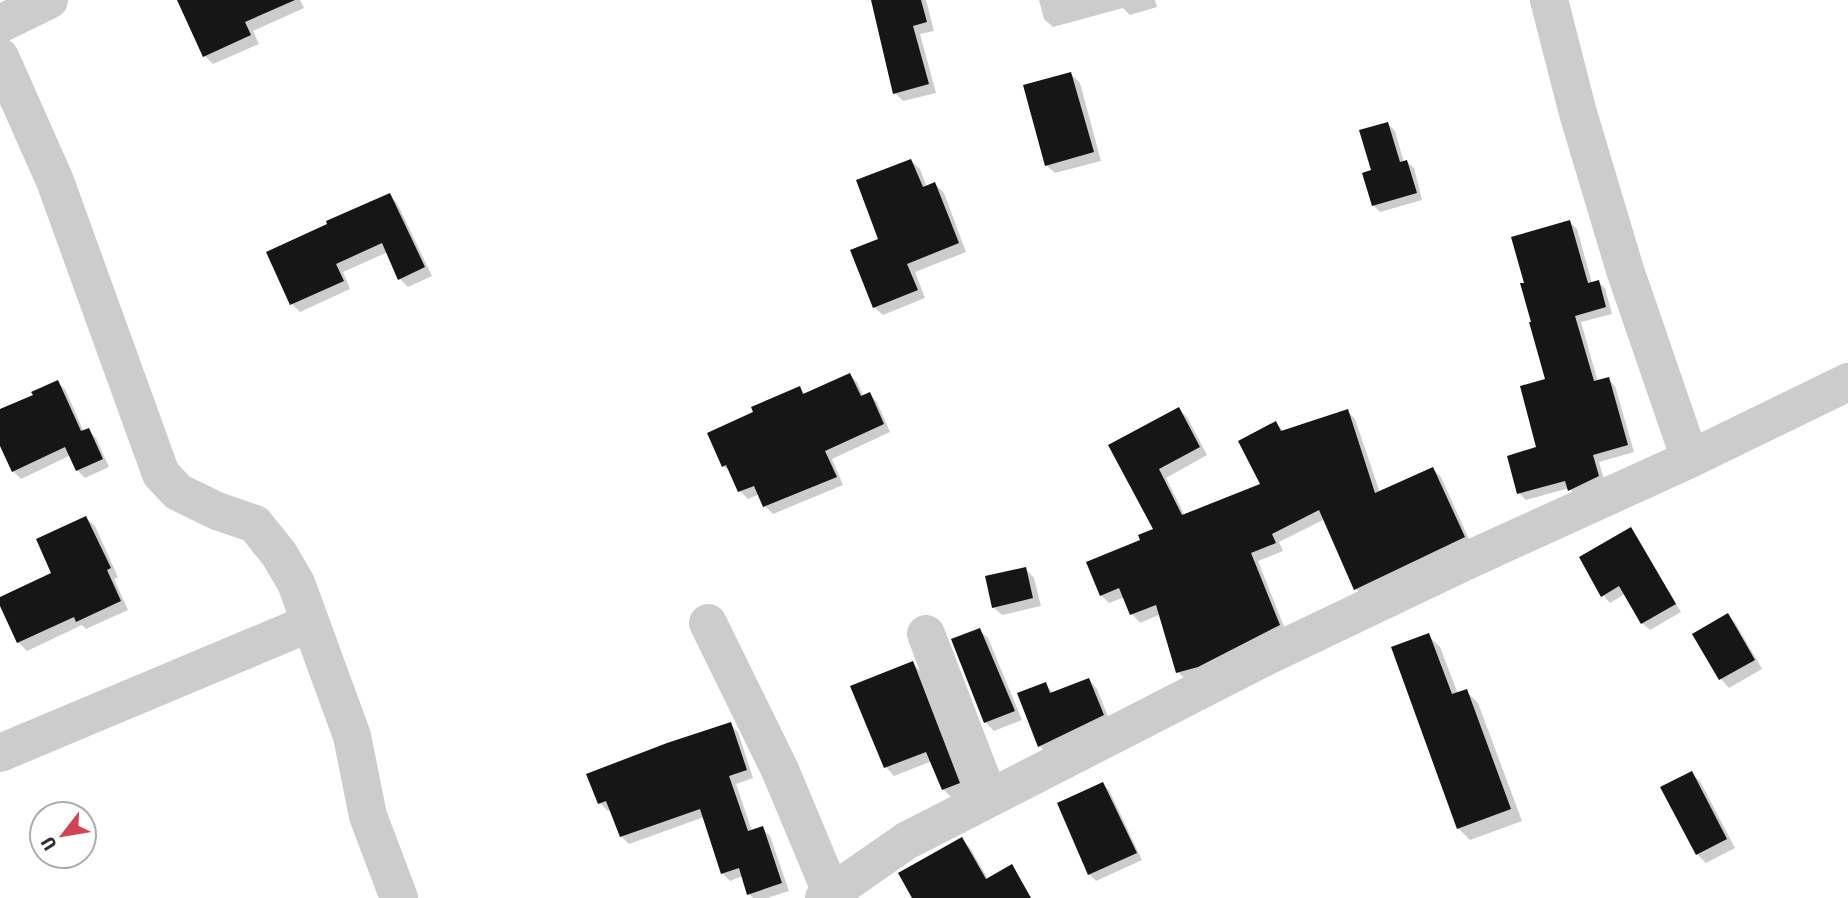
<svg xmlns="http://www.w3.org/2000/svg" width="1848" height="898" viewBox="0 0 1848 898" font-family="'Fira Sans Condensed',sans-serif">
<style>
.shadow{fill:#0003}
.building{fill:#161616}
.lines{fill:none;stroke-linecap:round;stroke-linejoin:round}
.street{stroke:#ccc;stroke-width:38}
</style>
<rect width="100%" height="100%" fill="#fff"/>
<!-- shadow -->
<g class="shadow">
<polygon points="179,0 300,0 304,8 253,31 259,44 213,64 205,56"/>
<polygon points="872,0 926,0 934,31 920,34 936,93 903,101 895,93"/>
<polygon points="1039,0 1155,0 1157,7 1130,15 1123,8 1053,27 1044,19"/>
<polygon points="1071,74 1080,83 1101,161 1055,173 1046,165"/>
<polygon points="1388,124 1395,131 1404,163 1407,162 1414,168 1422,200 1380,212 1373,205 1373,171"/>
<polygon points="911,161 920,169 927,188 935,184 944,193 966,252 915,272 925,298 883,315 874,307 880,240"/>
<polygon points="389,195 397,203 432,276 408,287 400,279 388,252 343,272 350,289 300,312 292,304"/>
<polygon points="1570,222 1577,229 1592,283 1598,282 1605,288 1612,314 1581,322 1598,382 1608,379 1615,386 1634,452 1599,462 1605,483 1576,496 1569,488 1526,500 1519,493 1538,448 1547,380 1526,284"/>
<polygon points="850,375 857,382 864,397 869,394 877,402 890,432 832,459 843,485 773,514 765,506 760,494 748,499 740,491 732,474 724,466 709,434 800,388 806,395"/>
<polygon points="57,382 65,389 84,432 88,430 96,438 109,467 85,478 77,470 71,455 21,479 13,471 0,442 0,411 35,396"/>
<polygon points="1178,409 1187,417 1207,455 1166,478 1185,516 1263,485 1276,423 1284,432 1347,411 1355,419 1380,493 1433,469 1441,477 1472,546 1364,597 1356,589 1325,519 1279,542 1283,551 1258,561 1287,634 1186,680 1178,672 1161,614 1140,623 1132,614 1125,597 1109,603 1101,595 1143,541 1156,530 1110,445"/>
<polygon points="86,518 95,526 118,577 114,579 128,610 86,629 82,625 27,651 18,642 0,599 54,574"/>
<polygon points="1630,529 1637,537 1681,612 1650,630 1642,623 1626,593 1610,603 1603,595"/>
<polygon points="1026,569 1034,578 1041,606 1002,615 993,607"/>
<polygon points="1728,615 1736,624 1762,669 1729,688 1721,679 1695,635"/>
<polygon points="979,630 988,638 1022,720 994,731 985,722"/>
<polygon points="1428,635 1440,647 1458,694 1466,691 1478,703 1522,821 1470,840 1458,828"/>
<polygon points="913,663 921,672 967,792 952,798 943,789 932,761 894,776 886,767 852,687"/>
<polygon points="1089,680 1097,689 1111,724 1048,755 1040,746 1045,684 1054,693"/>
<polygon points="730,724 738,732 753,778 736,784 752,831 762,828 770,836 789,891 767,898 753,898 749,894 743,876 730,881 722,873 704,817 629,844 621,836 611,809 608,811 600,803"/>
<polygon points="1691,773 1700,781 1735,848 1706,863 1697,854"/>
<polygon points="1102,784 1109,790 1142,860 1096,881 1089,874"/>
<polygon points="962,839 970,848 999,898 914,898"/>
</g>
<!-- building -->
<g class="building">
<polygon points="177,0 295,0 245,22 251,35 203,57"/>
<polygon points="871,0 921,0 927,22 913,26 929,84 893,94"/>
<polygon points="1071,72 1094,152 1045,166 1023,85"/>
<polygon points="1388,122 1400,162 1407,160 1417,193 1372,206 1362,173 1371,170 1359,130"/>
<polygon points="911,159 923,187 935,182 959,243 907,264 918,290 873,308 850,250 878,239 856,180"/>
<polygon points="390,193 425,267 398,280 382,243 336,264 344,281 290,305 266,252 327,224 326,221"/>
<polygon points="1570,220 1588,283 1599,280 1606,307 1575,316 1594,381 1609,377 1628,445 1593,455 1599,476 1568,491 1565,481 1517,494 1507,456 1536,447 1520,386 1545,379 1529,322 1531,322 1520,283 1524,283 1511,237"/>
<polygon points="850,373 861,396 870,392 884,424 825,451 837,477 763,507 754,486 738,492 726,465 722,467 707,433 753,412 751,407 800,386 803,394"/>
<polygon points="58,380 81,431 89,428 103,459 76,471 65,447 12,472 0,446 0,409 33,395 31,392"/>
<polygon points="1179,407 1200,447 1159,469 1182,515 1260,484 1238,441 1276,421 1281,431 1348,409 1375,493 1433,467 1465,537 1354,590 1319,510 1272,534 1276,543 1251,553 1280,625 1198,667 1176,673 1156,605 1130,615 1119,588 1100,596 1086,562 1140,540 1138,535 1153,529 1108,445"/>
<polygon points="86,516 111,568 107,570 121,601 76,622 74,617 17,643 0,606 0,597 51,573 36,539"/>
<polygon points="1631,527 1676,604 1641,624 1619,586 1601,597 1579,557"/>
<polygon points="1026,567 1033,598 992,608 985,576"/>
<polygon points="1728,613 1755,660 1719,680 1692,634"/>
<polygon points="980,628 1015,711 984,723 951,639"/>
<polygon points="1429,633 1452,694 1467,689 1511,809 1457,829 1391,647"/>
<polygon points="913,661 960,783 942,790 926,752 884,768 850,686"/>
<polygon points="1089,678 1104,715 1038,747 1017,693 1046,682 1050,693"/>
<polygon points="731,722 747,770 729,776 748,831 763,826 782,883 747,895 739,868 721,874 700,809 620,837 606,801 598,804 586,774 667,743"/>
<polygon points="1692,771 1727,839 1696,855 1660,787"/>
<polygon points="1103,782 1137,853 1088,875 1057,803"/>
<polygon points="962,837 986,879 1012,864 1031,898 912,898 898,873"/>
</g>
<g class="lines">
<!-- street -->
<g class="street">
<polyline points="1549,0 1578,113 1625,270 1690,459"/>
<polyline points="0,24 49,0"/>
<polyline points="0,57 55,181 161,474 178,492 217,511 255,524 279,554 296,583 352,736 368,816 399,898"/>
<polyline points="708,623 780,770 831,892"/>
<polyline points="926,634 989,798"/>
<polyline points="0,753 310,623"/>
<polyline points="824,898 906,841 1269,655 1466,561 1690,459 1848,382"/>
</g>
</g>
<!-- north arrow -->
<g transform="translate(63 835) rotate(239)"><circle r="33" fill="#ffffff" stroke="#acacac" stroke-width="2"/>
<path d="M0-5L12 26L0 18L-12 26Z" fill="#d34352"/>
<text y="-10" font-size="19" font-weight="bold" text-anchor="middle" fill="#2f2f2f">U</text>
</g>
</svg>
